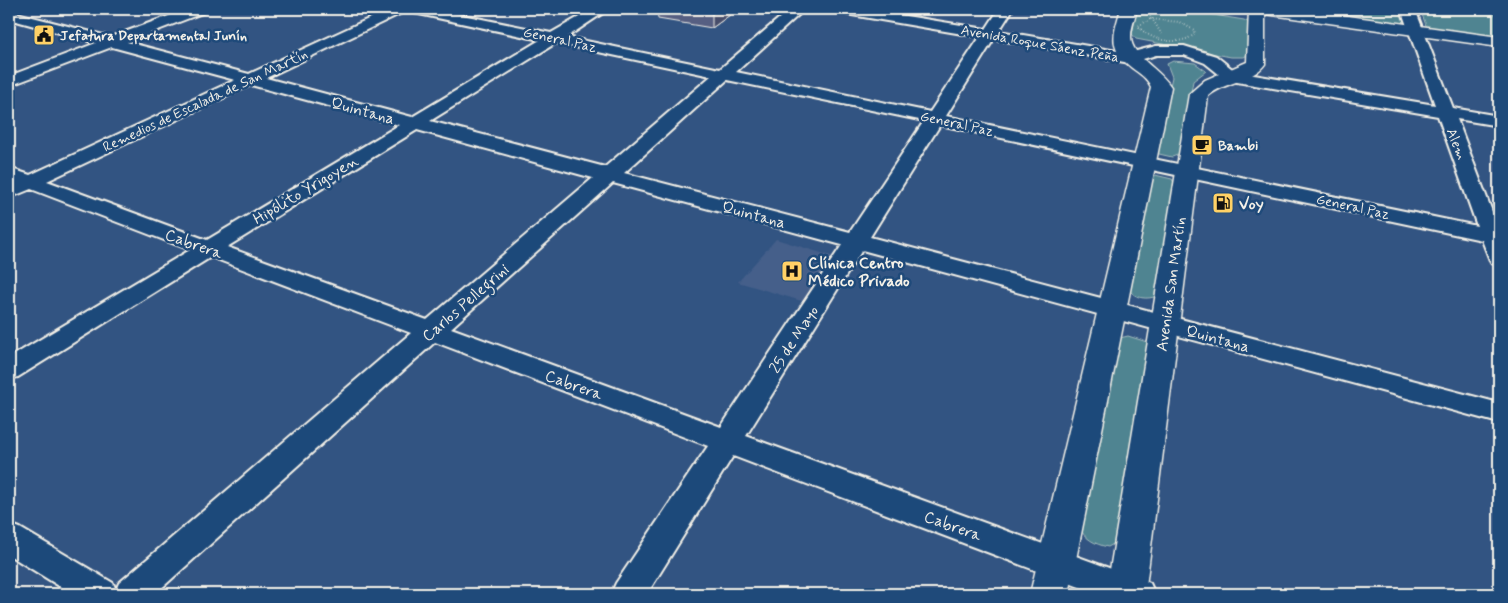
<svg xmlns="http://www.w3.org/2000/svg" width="1508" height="603" viewBox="0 0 1508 603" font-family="Mynerve,sans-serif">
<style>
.built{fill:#455f8a}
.green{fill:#508491;stroke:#a2babc}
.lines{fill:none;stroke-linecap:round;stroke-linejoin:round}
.street-casing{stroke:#f4f1e8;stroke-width:4}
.secondary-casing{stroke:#f4f1e8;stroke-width:3}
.path{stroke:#f4f1e8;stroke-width:2;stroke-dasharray:0.5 2.5;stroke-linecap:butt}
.street{fill:#1f4a7a;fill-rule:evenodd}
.secondary{fill:#1f4a7a;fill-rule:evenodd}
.wall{fill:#565f82;stroke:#f4f1e8}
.shaded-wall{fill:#464e6a;stroke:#f4f1e8}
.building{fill:#646f97;stroke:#f4f1e8}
.labels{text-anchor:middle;stroke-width:5;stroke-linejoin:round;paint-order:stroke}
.far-poi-label{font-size:14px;font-weight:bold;fill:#f4f1e8;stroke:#1f4a7a;text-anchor:start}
.far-street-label{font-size:14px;fill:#f4f1e8;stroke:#1f4a7a}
.street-label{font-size:16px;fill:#f4f1e8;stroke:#1f4a7a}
.poi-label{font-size:16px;font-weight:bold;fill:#f4f1e8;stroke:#1f4a7a;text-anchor:start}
</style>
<rect width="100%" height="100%" fill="#325482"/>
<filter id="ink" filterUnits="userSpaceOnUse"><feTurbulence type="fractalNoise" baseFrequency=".02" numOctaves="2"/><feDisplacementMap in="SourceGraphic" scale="10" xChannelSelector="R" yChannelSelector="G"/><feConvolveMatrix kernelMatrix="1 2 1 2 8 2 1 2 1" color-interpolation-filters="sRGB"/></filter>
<g filter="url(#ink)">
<!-- built -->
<polygon class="built" points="776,239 844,260 815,305 738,282"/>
<!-- green -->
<g class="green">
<polygon points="1137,9 1177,9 1244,20 1248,22 1249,54 1244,57 1231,57 1136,39 1132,34"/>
<polygon points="1288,9 1400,9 1406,26"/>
<polygon points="1420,9 1499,9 1499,38 1427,28"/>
<polygon points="1173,61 1195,63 1206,71 1193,81 1180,154 1172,157 1159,154 1156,148 1172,77 1167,64"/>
<path d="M 1155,175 L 1172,179 L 1174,183 L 1158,292 L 1154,297 C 1143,300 1132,297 1127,286 L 1150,177 Z"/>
<path d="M 1128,336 L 1147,342 L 1150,350 L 1119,541 L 1108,547 C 1094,544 1085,539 1078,526 L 1120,338 Z"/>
</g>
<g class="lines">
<!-- street casing -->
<g class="street-casing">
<path id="street" d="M 188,9 L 207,9 L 205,12 L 127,42 L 249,74 L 390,9 L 433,9 L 551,33 L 593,9 L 609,9 L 567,37 L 720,69 L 790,9 L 805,9 L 736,72 L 930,112 L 980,37 L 840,13 L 833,9 L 863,9 L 986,29 L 999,9 L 1013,9 L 999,31 L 1129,53 L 1156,46 L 1184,46 L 1216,56 L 1236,72 L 1435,105 L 1401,9 L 1415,9 L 1453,108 L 1499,116 L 1499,126 L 1457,119 L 1499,230 L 1499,265 L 1491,263 L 1482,240 L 940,125 L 870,237 L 1499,403 L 1499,423 L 862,250 L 746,436 L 1150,583 L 1155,594 L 1098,594 L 733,456 L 647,594 L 611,594 L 616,583 L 708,446 L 435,342 L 155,594 L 72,594 L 9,555 L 9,524 L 20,528 L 113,583 L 116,590 L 119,583 L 411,333 L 211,257 L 18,377 L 9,379 L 9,358 L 190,250 L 31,189 L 9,198 L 9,185 L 13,182 L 9,181 L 9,168 L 30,175 L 235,80 L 112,47 L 9,86 L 9,76 L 96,43 L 9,19 L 9,11 L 111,37 ZM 408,10 L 414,13 L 540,40 L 412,117 L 266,78 ZM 994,39 L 1130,63 L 1156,55 L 1184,55 L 1205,63 L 1225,79 L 1231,81 L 1438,116 L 1477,226 L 946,116 ZM 556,43 L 711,76 L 605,167 L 430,121 ZM 727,80 L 924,121 L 850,232 L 624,173 ZM 251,85 L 399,125 L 207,240 L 47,181 ZM 417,130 L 593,178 L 427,320 L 227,247 ZM 613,183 L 842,245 L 721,427 L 451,328 Z"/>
</g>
<!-- secondary casing -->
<g class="secondary-casing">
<g id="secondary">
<path d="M 1121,9 L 1137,9 C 1135,18 1131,27 1131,36 C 1130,56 1159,68 1171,87 L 1069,594 L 1030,594 L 1151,87 C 1147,78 1140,74 1132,68 C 1108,49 1113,35 1121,9 Z"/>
<path d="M 1209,9 L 1237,9 C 1231,16 1215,16 1209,9 Z"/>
<path d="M 1249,9 L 1298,9 L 1499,37 L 1499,47 L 1265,14 L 1265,64 C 1253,81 1224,82 1208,96 L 1145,594 L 1106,594 L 1189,94 L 1205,80 L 1247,62 Z"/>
</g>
</g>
<!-- path -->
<g class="path">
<polyline points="1480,9 1499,17"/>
<polyline points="1147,11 1163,36"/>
<path d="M 1150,19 L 1179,22 L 1194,30 L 1195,34 C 1179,47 1150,41 1138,26 Z"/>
</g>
<!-- street -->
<use href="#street" class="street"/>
<!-- secondary -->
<use href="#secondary" class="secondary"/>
</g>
<!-- wall -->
<polygon class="wall" points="657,9 738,9 712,28 658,19"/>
<!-- shaded-wall -->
<polygon class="shaded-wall" points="719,9 738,9 712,28 712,14"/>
<!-- building -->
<polygon class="building" points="681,9 719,9 712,14"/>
</g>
<!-- icons -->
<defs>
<g id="civic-square" transform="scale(1.125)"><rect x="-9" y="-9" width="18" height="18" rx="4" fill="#ffd166" stroke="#1f4a7a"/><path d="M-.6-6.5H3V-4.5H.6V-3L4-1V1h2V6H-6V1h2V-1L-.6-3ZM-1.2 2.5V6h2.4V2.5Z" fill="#111"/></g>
<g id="cafe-square" transform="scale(1.125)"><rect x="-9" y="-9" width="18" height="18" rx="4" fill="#ffd166" stroke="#1f4a7a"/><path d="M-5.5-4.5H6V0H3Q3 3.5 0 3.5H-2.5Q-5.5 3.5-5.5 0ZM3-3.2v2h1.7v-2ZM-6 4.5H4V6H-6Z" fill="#111"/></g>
<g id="fuel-square" transform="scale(1.125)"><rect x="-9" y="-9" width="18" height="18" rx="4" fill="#ffd166" stroke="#1f4a7a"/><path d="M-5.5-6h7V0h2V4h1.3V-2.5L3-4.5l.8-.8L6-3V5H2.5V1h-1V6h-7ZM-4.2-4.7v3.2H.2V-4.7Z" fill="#111"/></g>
<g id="hospital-square" transform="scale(1.125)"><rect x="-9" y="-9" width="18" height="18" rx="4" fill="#ffd166" stroke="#1f4a7a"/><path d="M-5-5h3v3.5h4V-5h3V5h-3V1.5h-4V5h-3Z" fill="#111"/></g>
</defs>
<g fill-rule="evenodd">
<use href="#civic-square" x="44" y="35"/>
<use href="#cafe-square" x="1202" y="145"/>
<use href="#fuel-square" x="1223" y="203"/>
<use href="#hospital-square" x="792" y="271"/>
</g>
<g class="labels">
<!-- far-poi labels -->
<g class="far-poi-label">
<text x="60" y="40">Jefatura Departamental Junín</text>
<text x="1218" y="150">Bambi</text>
</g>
<!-- far-street labels -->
<g class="far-street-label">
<text transform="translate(560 39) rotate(12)" y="5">General Paz</text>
<text transform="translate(1040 43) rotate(10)" y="5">Avenida Roque Sáenz Peña</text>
<text transform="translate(205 100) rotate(-25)" y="5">Remedios de Escalada de San Martín</text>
<text transform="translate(957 123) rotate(12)" y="5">General Paz</text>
<text transform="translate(1457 144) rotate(69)" y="5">Alem</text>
<text transform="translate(1353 206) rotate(12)" y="5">General Paz</text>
</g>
<!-- street labels -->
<g class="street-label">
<text transform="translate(363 110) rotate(15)" y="6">Quintana</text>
<text transform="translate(305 189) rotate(-31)" y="6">Hipólito Yrigoyen</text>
<text transform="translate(754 214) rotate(15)" y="6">Quintana</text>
<text transform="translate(194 243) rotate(20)" y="6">Cabrera</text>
<text transform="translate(1170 284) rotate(-82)" y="6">Avenida San Martín</text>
<text transform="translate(465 302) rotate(-41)" y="6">Carlos Pellegrini</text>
<text transform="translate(1218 338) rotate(15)" y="6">Quintana</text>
<text transform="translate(793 339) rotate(-57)" y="6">25 de Mayo</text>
<text transform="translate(574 384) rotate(20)" y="6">Cabrera</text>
<text transform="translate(953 525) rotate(20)" y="6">Cabrera</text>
</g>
<!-- poi labels -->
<g class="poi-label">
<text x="1239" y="209">Voy</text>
<text x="808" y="268">Clínica Centro<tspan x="808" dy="18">Médico Privado</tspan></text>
</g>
</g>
<!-- margin -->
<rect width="1508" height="603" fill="none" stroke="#1f4a7a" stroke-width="30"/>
<rect x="15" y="15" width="1478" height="573" fill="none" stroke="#f4f1e8" stroke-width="2" filter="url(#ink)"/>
</svg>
